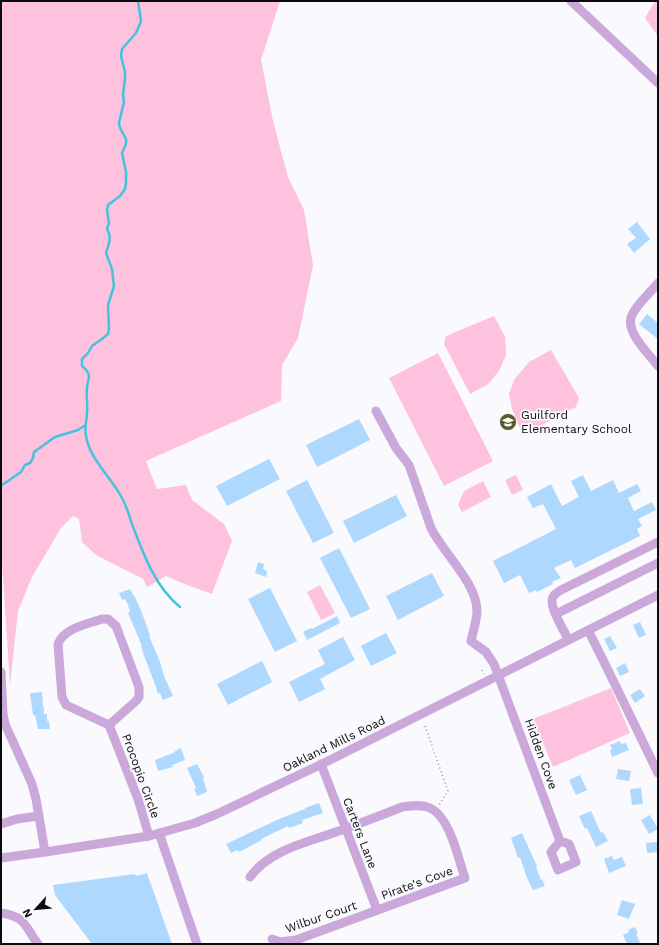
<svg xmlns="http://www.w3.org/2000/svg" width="659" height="945" viewBox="0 0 659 945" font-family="'Work Sans',sans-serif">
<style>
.green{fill:#fec2df}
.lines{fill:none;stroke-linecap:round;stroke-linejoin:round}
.stream{stroke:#43c3dc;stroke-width:2.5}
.building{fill:#afd8fe}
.path{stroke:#949499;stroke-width:1.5;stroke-dasharray:1 3;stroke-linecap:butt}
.minor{stroke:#caa8da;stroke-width:9}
.labels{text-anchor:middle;stroke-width:3.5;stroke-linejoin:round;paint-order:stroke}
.poi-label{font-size:12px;fill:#0b0b0f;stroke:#f9f9fe;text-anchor:start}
.street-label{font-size:12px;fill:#0b0b0f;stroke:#f9f9fe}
</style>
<rect width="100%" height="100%" fill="#f9f9fe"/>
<!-- green -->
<g class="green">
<polygon points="1,1 280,1 261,60 273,121 288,177 304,210 313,265 298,338 282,365 281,401 146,461 157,489 186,485 192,500 224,524 232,541 212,594 187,585 166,576 147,587 143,579 96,555 82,542 79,519 73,516 61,528 32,577 18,611 10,685 1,546"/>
<polygon points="655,1 658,1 658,36 645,18"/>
<polygon points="494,316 505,337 506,355 499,371 487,385 470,394 444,344 446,336"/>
<polygon points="551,350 579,398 576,407 523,435 512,409 509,394 514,380 529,362"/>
<polygon points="438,353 493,461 444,486 389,378"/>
<polygon points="516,475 523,490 512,495 505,480"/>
<polygon points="483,481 491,497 462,512 458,505 464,491"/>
<polygon points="320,585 335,613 321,620 307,592"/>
<polygon points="611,688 630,733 553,767 533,719"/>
</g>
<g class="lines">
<!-- stream -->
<g class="stream">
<path d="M 138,1 L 141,21 L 136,33 L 122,49 L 121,56 L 125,72 L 125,78 L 123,95 L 124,102 L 119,123 L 120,128 L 126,139 L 126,144 L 122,153 L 126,172 L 126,183 L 125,189 L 120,196 L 108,205 L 107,210 L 109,223 L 107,229 C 112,238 109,243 106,253 L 112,269 L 114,286 L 108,305 L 109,328 L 108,334 L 102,339 L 92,346 L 88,353 L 82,359 L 82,366 C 86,369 88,371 89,376 C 89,379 87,384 87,388 C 86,396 88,404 87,412 C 87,420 84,427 86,436 C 90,460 111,477 122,498 C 127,507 129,515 132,524 C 143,553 155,587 180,607"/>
<polyline points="2,485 21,472 25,465 30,463 33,458 34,452 55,437 78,430 84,426"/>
</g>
</g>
<!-- building -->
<g class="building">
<polygon points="637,222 650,239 634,253 627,244 636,238 628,229"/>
<polygon points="647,314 658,323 658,339 639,324"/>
<polygon points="359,419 370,440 317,467 306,445"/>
<polygon points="269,459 280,479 227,506 216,486"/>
<polygon points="583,475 591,491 613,480 619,493 637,484 641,491 628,498 634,511 652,502 656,510 638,519 642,526 637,529 640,536 575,568 571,560 554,568 561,578 552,582 553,584 537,592 536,590 529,593 520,575 504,583 493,561 556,529 543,504 533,508 527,497 551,484 562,506 579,497 571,481"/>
<polygon points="307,480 334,533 313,543 286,491"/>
<polygon points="396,495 407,516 354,543 343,521"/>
<polygon points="339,548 370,609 351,618 320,558"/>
<polygon points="258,562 264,564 263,569 267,571 266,577 255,573"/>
<polygon points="432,573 444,596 398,620 386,596"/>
<polygon points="270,588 297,641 275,652 248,599"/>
<polygon points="130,589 133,595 134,595 140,608 150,635 149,636 160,662 164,676 173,696 163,700 160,693 158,694 156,687 143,653 141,646 142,646 128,613 130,612 128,605 125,599 122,600 119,593"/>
<polygon points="337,616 340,623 307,640 303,632 311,628 312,629"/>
<polygon points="640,622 646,635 639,638 633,625"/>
<polygon points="386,633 397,653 371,666 361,646"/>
<polygon points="610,636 617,648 610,651 604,639"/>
<polygon points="343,637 355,660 320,679 325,689 299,702 289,682 325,664 318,650"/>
<polygon points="262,661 272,682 228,705 217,684"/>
<polygon points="625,663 629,672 620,676 616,668"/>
<polygon points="640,689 645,696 635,703 630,695"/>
<polygon points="42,692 43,707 44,707 44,714 47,714 47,721 49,721 50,729 38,729 35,715 33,715 30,693"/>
<polygon points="620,741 621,744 626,743 629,750 612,757 610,750 612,749 610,745"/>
<polygon points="181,748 185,760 172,765 173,767 158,771 155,760 168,755 175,752 175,751"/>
<polygon points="197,764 204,777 203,778 207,792 197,796 194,789 196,788 187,768"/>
<polygon points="618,769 631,771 629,781 616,779"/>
<polygon points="580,775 587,790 576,795 569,780"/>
<polygon points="641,788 643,804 632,805 630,789"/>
<polygon points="319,803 323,813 302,820 303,823 289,828 288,826 263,838 260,841 239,852 238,850 231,853 226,844 279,819 305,809 305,808"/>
<polygon points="591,811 601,833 603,832 608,841 596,847 587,828 585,829 579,816"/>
<polygon points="650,815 658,829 649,834 641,820"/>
<polygon points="522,833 537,866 536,867 541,880 542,879 545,886 533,890 527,878 520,857 518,858 511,838"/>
<polygon points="658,842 658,852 647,853 646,843"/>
<polygon points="612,856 614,860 622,857 626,866 609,873 604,859"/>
<polygon points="147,873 172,944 92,944 55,895 53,885 135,874 136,876"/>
<polygon points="622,900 635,904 629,919 617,915"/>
<polygon points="635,927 638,933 636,934 640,942 636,944 627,944 623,935 629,932 628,930"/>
</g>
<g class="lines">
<!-- path -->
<g class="path">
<polyline points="482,670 484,674"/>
<polyline points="425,726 448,791 439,805"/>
</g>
<!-- minor -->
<g class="minor">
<polyline points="571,1 658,83"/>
<path d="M 658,283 C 650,293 638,303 632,315 C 624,331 649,354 658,366"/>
<path d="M 376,411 L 396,448 L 409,465 L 431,528 C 443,553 477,583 477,611 C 477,620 473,631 471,641 L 486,652 L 494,664 L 560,841 L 569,844 L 576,862 L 558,870 L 551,852 L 560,841"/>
<polyline points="556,614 658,563"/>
<polyline points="588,630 606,666 658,773"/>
<path d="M 568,639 C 564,630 548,606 553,597 C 555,593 559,591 563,589 L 658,542"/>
<polyline points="1,672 3,714 5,724 32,784 36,799 45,852"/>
<path d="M 109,725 L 136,701 L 139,697 L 139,687 L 116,626 L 108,619 L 102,619 C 88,624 64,628 58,644 L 62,697 L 66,705 L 109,725 L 138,799 L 149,836"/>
<polyline points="321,764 377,910"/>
<polyline points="1,824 17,819 39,816"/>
<polyline points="159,833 197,944"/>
<polyline points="1,858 45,852 149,836 195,823 217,814 326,762 658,595"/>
<path d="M 250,877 C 270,850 305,843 336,832 C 358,824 380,816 402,807 C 411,806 421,804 430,808 C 450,817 458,858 465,878 L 296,940 L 280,942 L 272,939"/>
<path d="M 1,913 C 26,917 24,925 38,944"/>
</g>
</g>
<!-- icons -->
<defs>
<g id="school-disc" transform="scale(0.9)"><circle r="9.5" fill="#595d2a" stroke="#f9f9fe"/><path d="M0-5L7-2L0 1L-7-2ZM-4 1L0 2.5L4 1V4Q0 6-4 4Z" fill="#fff"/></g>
</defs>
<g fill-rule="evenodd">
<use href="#school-disc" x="508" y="422"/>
</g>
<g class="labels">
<!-- poi labels -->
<g class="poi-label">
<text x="521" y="419">Guilford<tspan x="521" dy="14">Elementary School</tspan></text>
</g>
<!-- street labels -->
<g class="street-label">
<text transform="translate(334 744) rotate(-26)" y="4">Oakland Mills Road</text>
<text transform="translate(541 754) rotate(70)" y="4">Hidden Cove</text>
<text transform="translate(141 776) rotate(70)" y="4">Procopio Circle</text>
<text transform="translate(360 833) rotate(69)" y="4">Carters Lane</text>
<text transform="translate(417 883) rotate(-20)" y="4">Pirate's Cove</text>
<text transform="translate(321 917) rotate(-19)" y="4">Wilbur Court</text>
</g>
</g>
<!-- border -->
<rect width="659" height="945" fill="none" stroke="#0b0b0f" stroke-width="4"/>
<!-- north arrow -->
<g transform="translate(36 909) rotate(243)" stroke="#f9f9fe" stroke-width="3" paint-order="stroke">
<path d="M0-3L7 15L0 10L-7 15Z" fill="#0b0b0f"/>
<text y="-6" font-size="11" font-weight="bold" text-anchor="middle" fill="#0b0b0f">N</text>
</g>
</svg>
